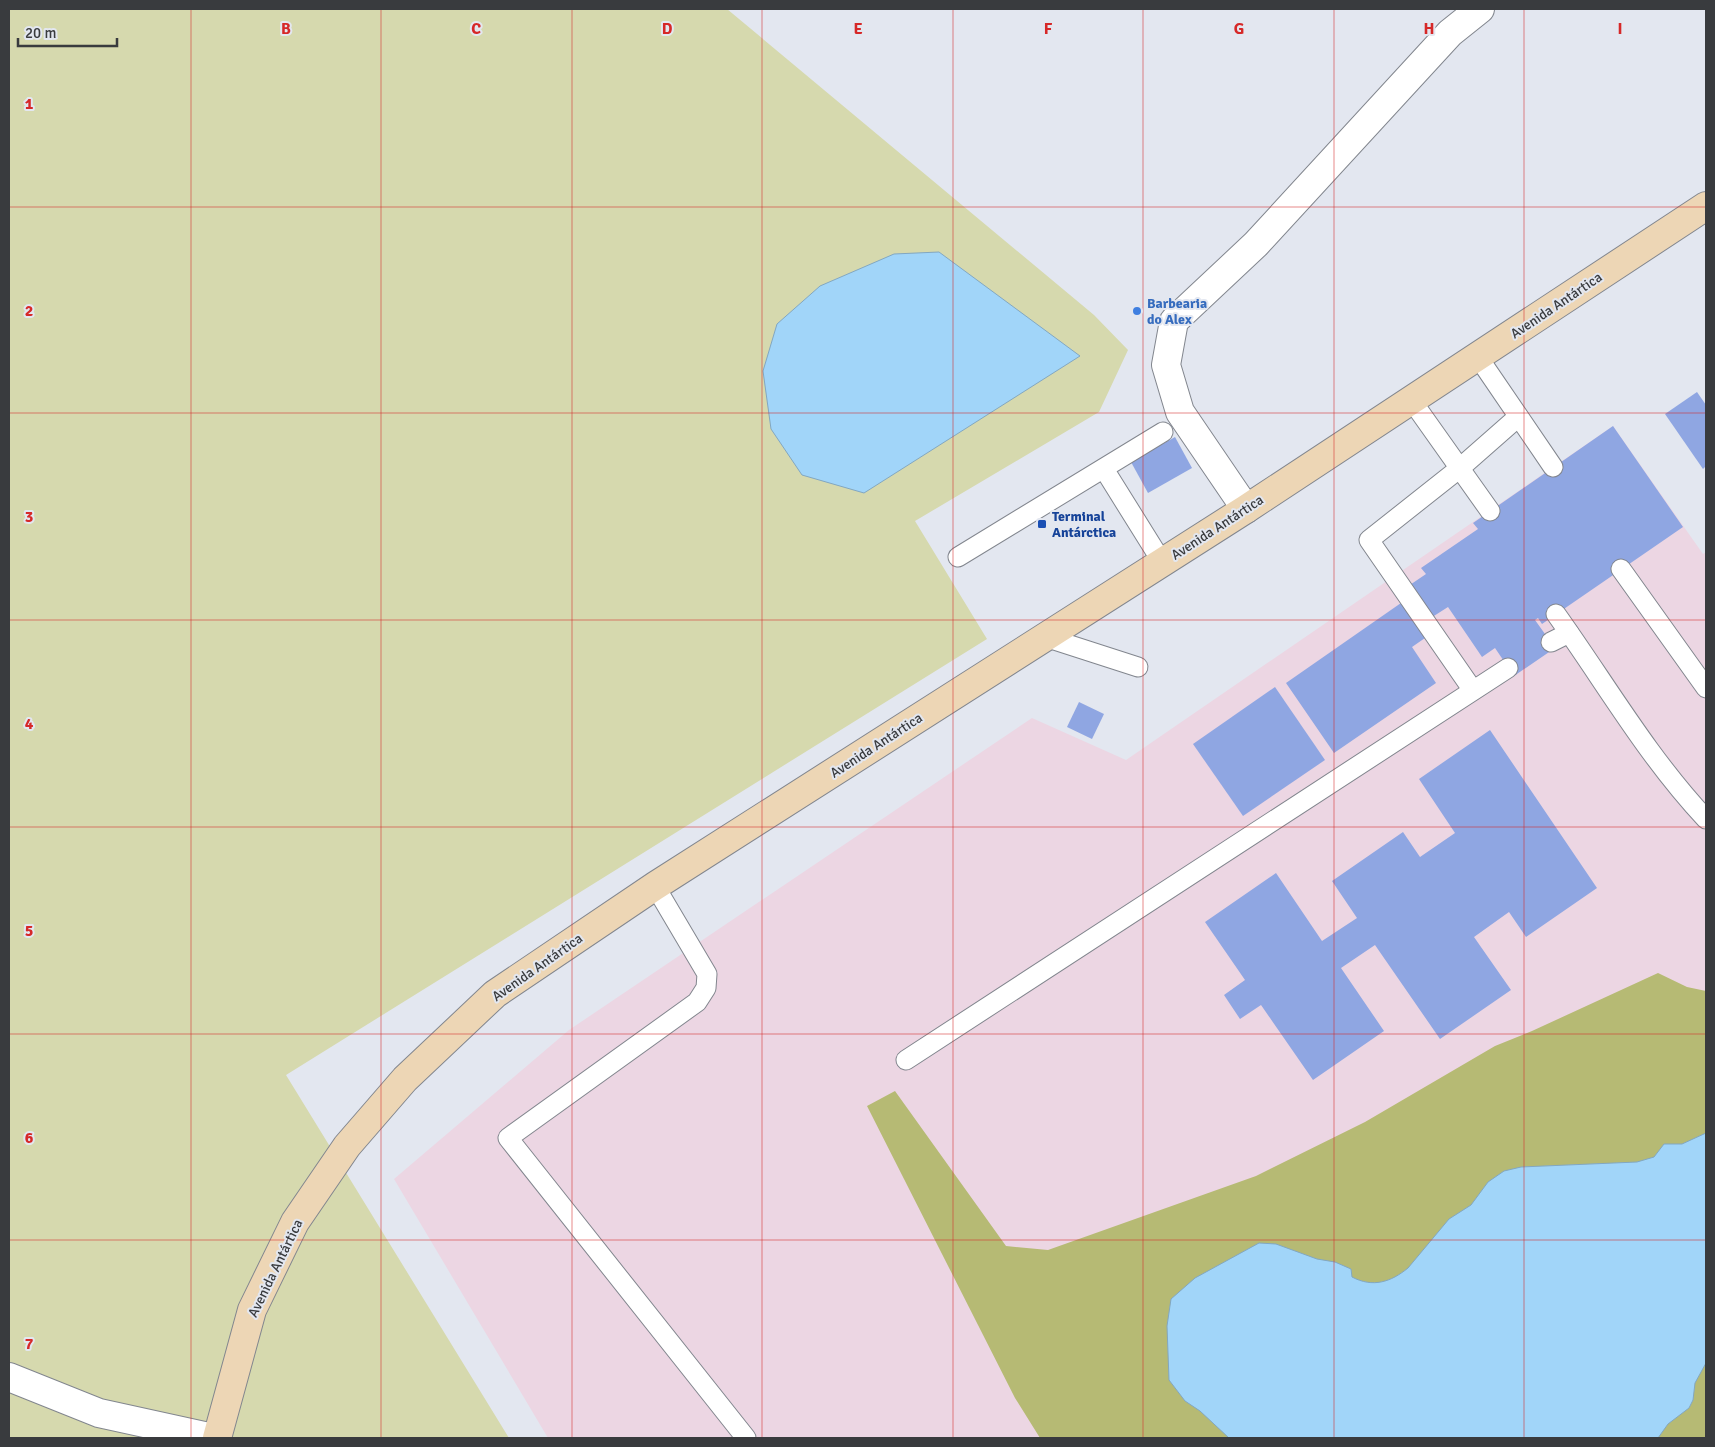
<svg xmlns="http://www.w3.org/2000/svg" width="1715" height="1447" viewBox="0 0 1715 1447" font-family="Signika,sans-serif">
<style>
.commercial{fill:#ecd6e3}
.green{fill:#d6d9ae}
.forest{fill:#b6ba74}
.water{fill:#a1d5f9;stroke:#82a7c1}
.building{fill:#8fa6e2}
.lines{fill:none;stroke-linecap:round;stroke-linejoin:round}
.service-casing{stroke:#82868e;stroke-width:21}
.minor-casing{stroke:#82868e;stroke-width:30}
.secondary-casing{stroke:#82868e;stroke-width:30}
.service{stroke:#fff;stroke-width:19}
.minor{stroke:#fff;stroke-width:28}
.secondary{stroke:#edd6b5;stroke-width:28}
.grid{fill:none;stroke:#d62828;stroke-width:1;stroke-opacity:0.55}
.shop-dot{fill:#3f7fe0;stroke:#e3e7f0;stroke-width:2}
.transit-dot{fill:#1a4fb4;stroke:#e3e7f0;stroke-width:2}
.labels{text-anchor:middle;stroke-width:4;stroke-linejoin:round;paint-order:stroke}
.shop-label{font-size:14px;font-weight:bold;fill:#366cbe;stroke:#e3e7f0;text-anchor:start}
.street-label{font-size:14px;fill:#393b3e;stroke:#e3e7f0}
.transit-label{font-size:14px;font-weight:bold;fill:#164399;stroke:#e3e7f0;text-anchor:start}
.grid-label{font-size:16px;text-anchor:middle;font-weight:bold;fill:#d62828;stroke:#e3e7f0;stroke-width:4;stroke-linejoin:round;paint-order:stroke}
</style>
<rect width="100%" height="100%" fill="#e3e7f0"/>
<!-- commercial -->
<polygon class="commercial" points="1613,426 1703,554 1706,552 1706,1438 548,1438 394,1179 569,1030 1032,718 1126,760"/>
<!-- green -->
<polygon class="green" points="9,9 727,9 1094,315 1128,350 1099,412 915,521 987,639 286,1075 509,1438 9,1438"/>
<!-- forest -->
<polygon class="forest" points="1658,973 1687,987 1706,991 1706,1438 1040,1438 1015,1398 867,1106 895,1091 1006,1246 1048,1250 1256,1176 1365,1122 1495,1046 1532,1031"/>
<!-- water -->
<g class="water">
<polygon points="939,252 1080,356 864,493 802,475 771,429 763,371 777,324 820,286 894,254"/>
<path d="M 1706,1133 L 1706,1363 L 1695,1383 L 1693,1400 L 1689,1408 L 1668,1424 L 1658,1438 L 1229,1438 L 1200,1411 L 1185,1401 L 1169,1380 L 1167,1326 L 1171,1299 L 1195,1278 L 1259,1243 L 1276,1244 L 1317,1259 L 1335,1262 L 1351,1269 L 1352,1277 C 1373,1288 1391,1282 1408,1268 L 1449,1219 L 1471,1205 L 1488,1182 L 1504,1171 L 1521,1167 L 1637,1162 L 1654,1157 L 1664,1144 L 1682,1144 Z"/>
</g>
<!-- building -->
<g class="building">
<polygon points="1697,392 1706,405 1706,466 1703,469 1665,414"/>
<polygon points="1613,426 1683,527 1542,624 1538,618 1535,620 1555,648 1514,676 1495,648 1482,657 1448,607 1426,621 1404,589 1426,574 1421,568 1478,529 1473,523"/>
<polygon points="1175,437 1192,468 1148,493 1131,462"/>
<polygon points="1401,603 1425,638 1412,647 1436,683 1334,753 1286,683"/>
<polygon points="1275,687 1325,760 1243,816 1193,744"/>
<polygon points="1079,702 1104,714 1092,739 1067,727"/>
<polygon points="1490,730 1597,888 1526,937 1509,912 1474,937 1511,990 1440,1039 1375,945 1341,968 1384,1031 1313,1080 1261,1005 1240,1019 1224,995 1245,980 1205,922 1276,873 1322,941 1357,918 1332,881 1403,832 1420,857 1455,833 1419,779"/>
</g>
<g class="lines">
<!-- service casing -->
<g class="service-casing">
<g id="service">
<polyline points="1478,357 1553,467"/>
<polyline points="1412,401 1490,511"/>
<polyline points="1104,469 1162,562"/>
<polyline points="958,557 1163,432"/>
<polyline points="1621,569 1706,688"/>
<path d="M 1556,614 C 1606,684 1647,756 1706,819"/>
<polyline points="1045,637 1138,667"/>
<polyline points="1551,642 1569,633"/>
<polyline points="1472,689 1369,540 1460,468 1518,417"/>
<polyline points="655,886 707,974 706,988 697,1002 508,1138 746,1438"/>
<polyline points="906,1060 1508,668"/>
</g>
</g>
<!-- minor casing -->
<g class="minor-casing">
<g id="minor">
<polyline points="1246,509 1180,412 1166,365 1174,321 1256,244 1450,33 1480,9"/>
<polyline points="9,1377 99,1413 213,1438"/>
</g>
</g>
<!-- secondary casing -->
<g class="secondary-casing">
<polyline id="secondary" points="217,1438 252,1310 295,1222 347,1146 405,1079 495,994 655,886 1246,509 1706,206"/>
</g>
<!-- service -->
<use href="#service" class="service"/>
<!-- minor -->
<use href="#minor" class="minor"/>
<!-- secondary -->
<use href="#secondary" class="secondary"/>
</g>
<!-- grid -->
<path class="grid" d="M 191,9 L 191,1438M 381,9 L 381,1438M 572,9 L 572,1438M 762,9 L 762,1438M 953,9 L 953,1438M 1143,9 L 1143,1438M 1334,9 L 1334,1438M 1524,9 L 1524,1438M 9,207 L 1706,207M 9,413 L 1706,413M 9,620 L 1706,620M 9,827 L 1706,827M 9,1034 L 1706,1034M 9,1240 L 1706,1240"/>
<!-- markers -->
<circle class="shop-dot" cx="1137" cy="311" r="5"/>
<rect class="transit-dot" x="1037" y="519" width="10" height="10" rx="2.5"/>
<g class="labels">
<!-- shop labels -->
<g class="shop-label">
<text x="1147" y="308">Barbearia<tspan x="1147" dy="16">do Alex</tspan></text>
</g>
<!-- street labels -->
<g class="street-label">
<text transform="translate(1556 305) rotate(-34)" y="5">Avenida Antártica</text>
<text transform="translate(1217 527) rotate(-33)" y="5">Avenida Antártica</text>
<text transform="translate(876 745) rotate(-33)" y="5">Avenida Antártica</text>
<text transform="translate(537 967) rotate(-35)" y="5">Avenida Antártica</text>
<text transform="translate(275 1268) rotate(-64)" y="5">Avenida Antártica</text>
</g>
<!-- transit labels -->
<g class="transit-label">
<text x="1052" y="521">Terminal<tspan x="1052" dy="16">Antárctica</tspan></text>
</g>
</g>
<g class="grid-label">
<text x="286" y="34">B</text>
<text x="476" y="34">C</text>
<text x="667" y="34">D</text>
<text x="858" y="34">E</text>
<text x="1048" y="34">F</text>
<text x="1239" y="34">G</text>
<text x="1429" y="34">H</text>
<text x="1620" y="34">I</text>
<text x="29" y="109">1</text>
<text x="29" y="316">2</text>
<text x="29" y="522">3</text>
<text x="29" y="729">4</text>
<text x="29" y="936">5</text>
<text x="29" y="1143">6</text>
<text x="29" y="1349">7</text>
</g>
<!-- border -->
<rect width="1715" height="1447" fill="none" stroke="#393b3e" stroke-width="20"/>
<!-- scale -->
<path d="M18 38v8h99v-8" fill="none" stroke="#393b3e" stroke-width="2.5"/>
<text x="25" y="38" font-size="15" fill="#393b3e" stroke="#e3e7f0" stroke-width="4" paint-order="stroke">20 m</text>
</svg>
